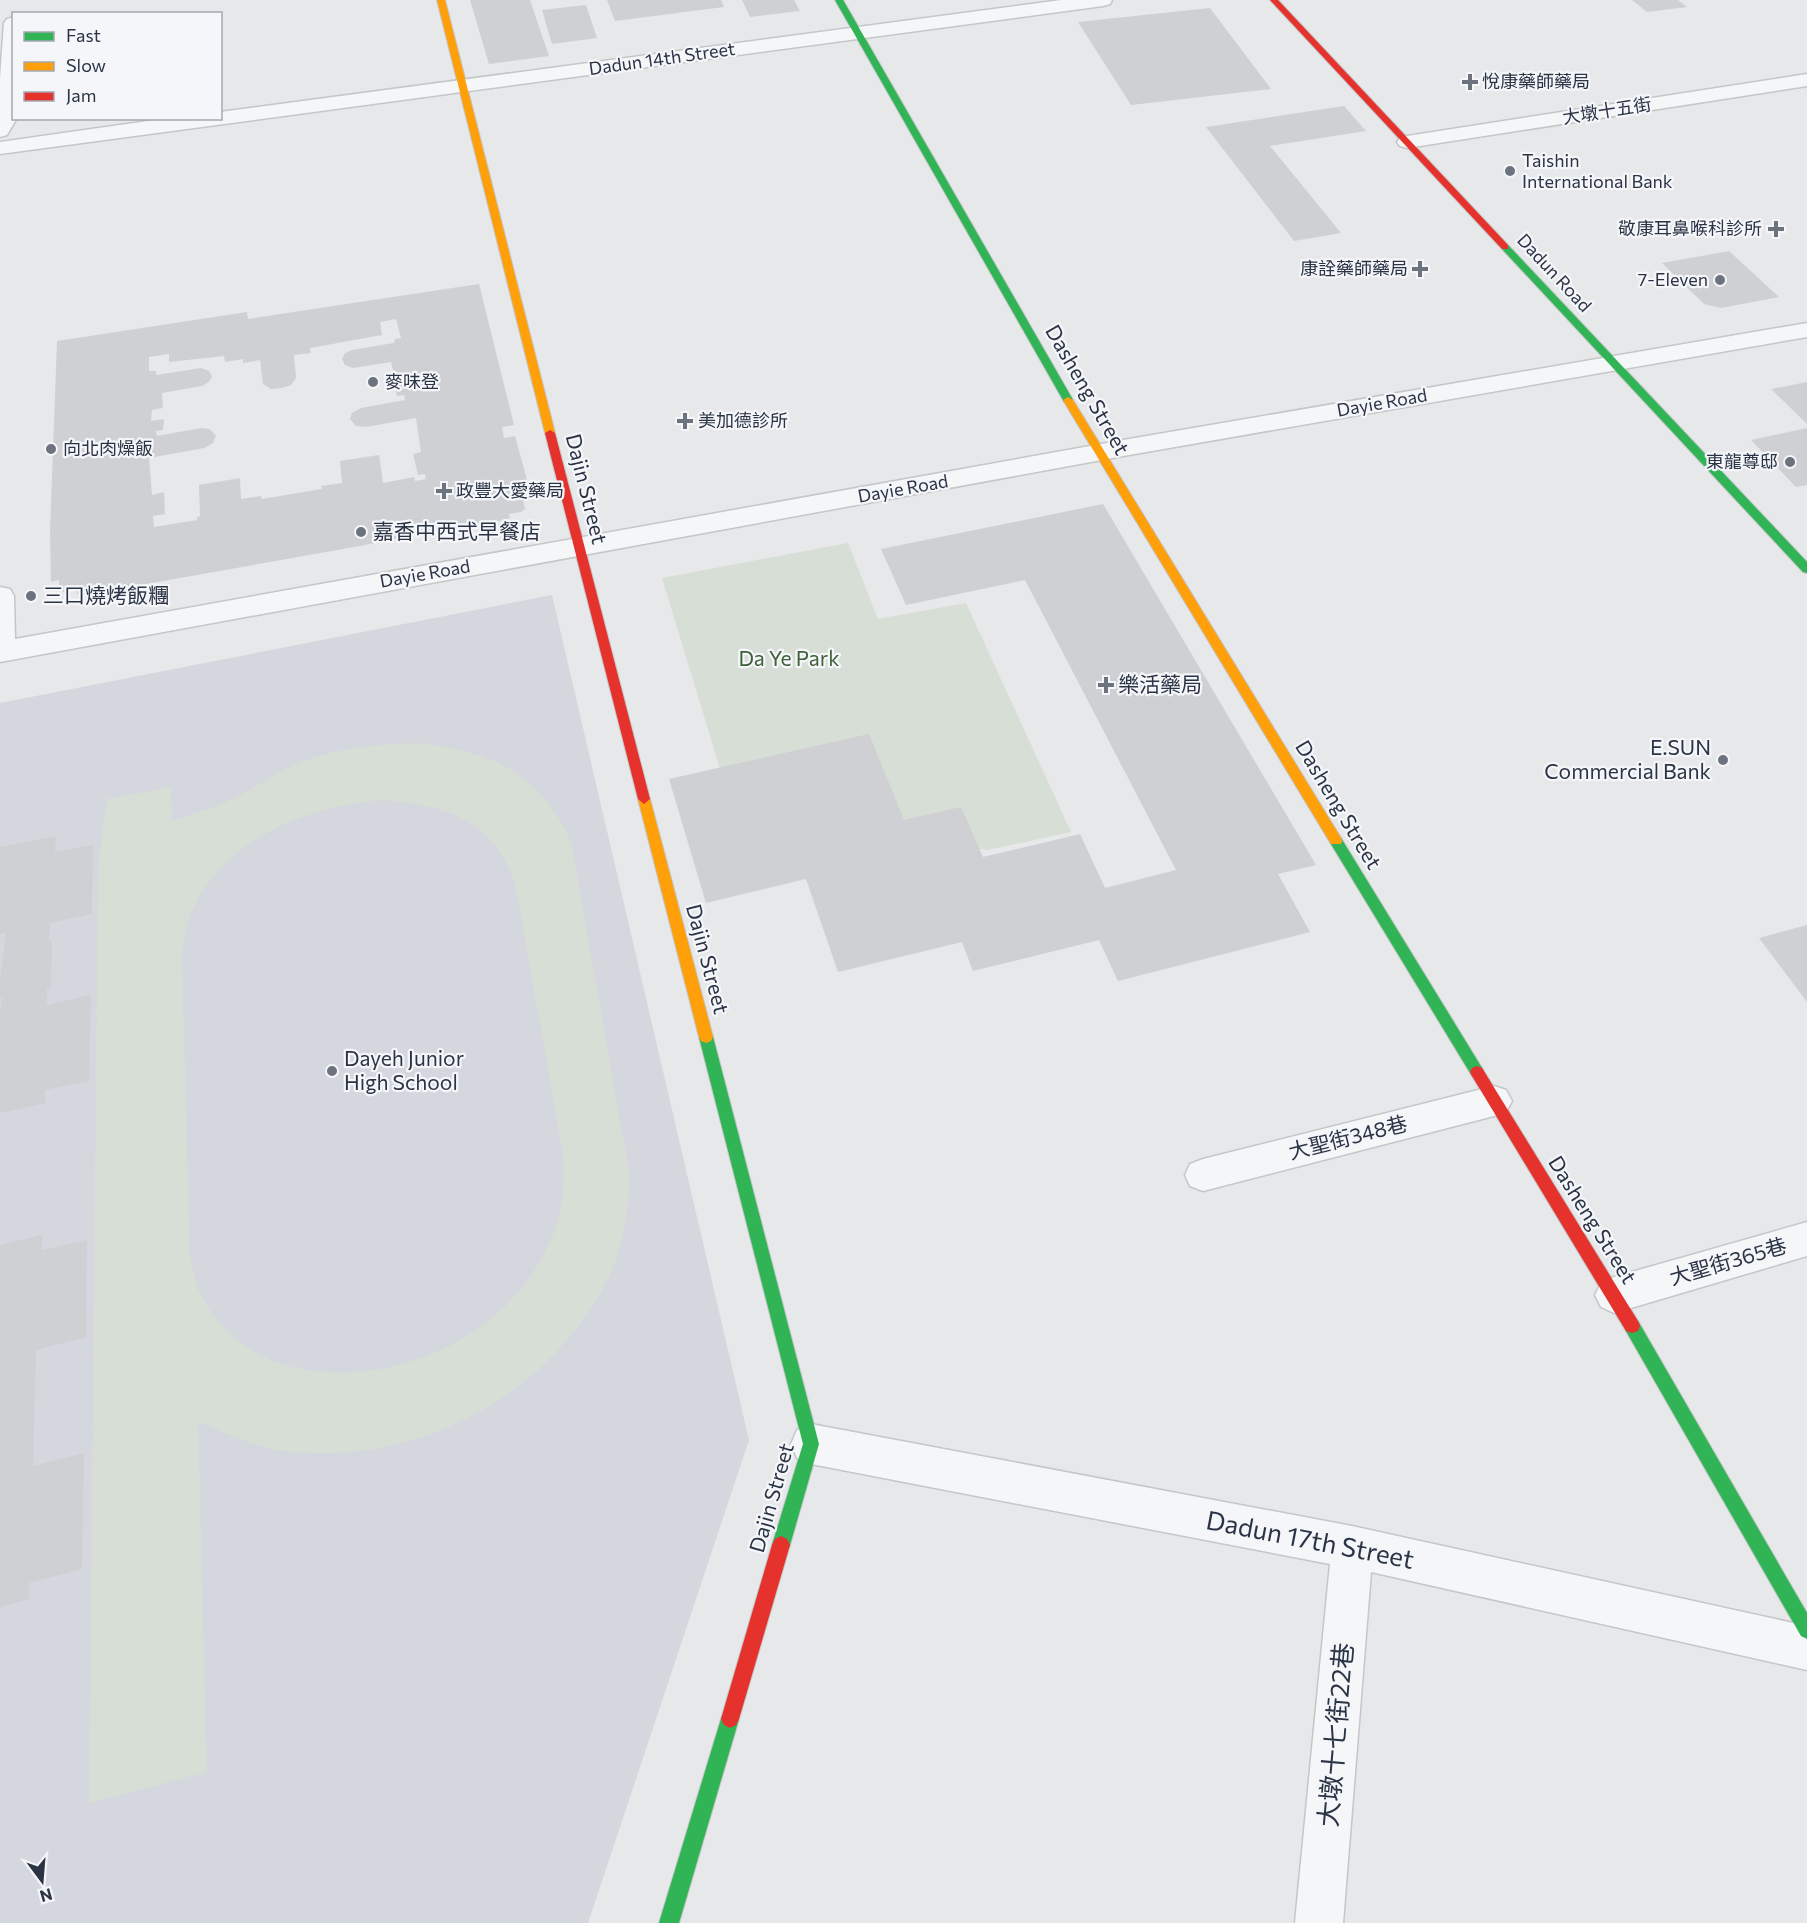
<svg xmlns="http://www.w3.org/2000/svg" width="1807" height="1923" viewBox="0 0 1807 1923" font-family="Commissioner,'Noto Sans TC',sans-serif">
<style>
.built{fill:#d4d7dd}
.green{fill:#d6ded6;fill-rule:evenodd}
.building{fill:#ced0d3;fill-rule:evenodd}
.lines{fill:none;stroke-linecap:round;stroke-linejoin:round}
.street-casing{stroke:#c4c6c8;stroke-width:3}
.fast-casing{stroke:#c4c6c8;stroke-width:2}
.slow-casing{stroke:#c4c6c8;stroke-width:2}
.jam-casing{stroke:#c4c6c8;stroke-width:2}
.street{fill:#f5f6f7;fill-rule:evenodd}
.fast{fill:#30b455;fill-rule:evenodd}
.slow{fill:#ff9f0a;fill-rule:evenodd}
.jam{fill:#e5322d;fill-rule:evenodd}
.poi-dot{fill:#6c737f;stroke:#f4f6f9;stroke-width:2}
.labels{text-anchor:middle;stroke-width:4.5;stroke-linejoin:round;paint-order:stroke}
.far-street-label{font-size:18px;fill:#2b3445;stroke:#f4f6f9}
.far-poi-label{font-size:18px;fill:#2b3445;stroke:#f4f6f9;text-anchor:start}
.street-label{font-size:21px;fill:#2b3445;stroke:#f4f6f9}
.poi-label{font-size:21px;fill:#2b3445;stroke:#f4f6f9;text-anchor:start}
.park-label{font-size:21px;fill:#3f6138;stroke:#f4f6f9}
.near-street-label{font-size:26px;fill:#2b3445;stroke:#f4f6f9}
</style>
<rect width="100%" height="100%" fill="#e6e8ea"/>
<!-- built -->
<polygon class="built" points="552,595 749,1440 588,1923 0,1923 0,703"/>
<!-- green -->
<g class="green">
<polygon points="848,543 878,619 966,603 1071,832 988,850 856,830 722,775 662,578"/>
<path d="M 417,743 C 492,752 537,770 571,841 L 630,1177 C 628,1203 626,1228 618,1253 C 612,1275 600,1295 587,1314 C 520,1412 397,1468 278,1450 C 247,1445 225,1432 198,1421 L 207,1772 L 89,1803 L 98,866 L 107,799 L 171,787 L 172,821 C 192,814 214,808 233,799 C 257,787 278,771 303,761 C 340,748 378,744 417,743 ZM 383,800 C 453,806 504,824 518,900 L 563,1154 C 564,1179 564,1203 556,1226 C 543,1265 514,1303 481,1327 C 396,1387 251,1400 199,1291 C 194,1280 193,1267 190,1256 L 182,959 C 183,950 183,940 185,932 C 208,845 302,806 383,800 Z"/>
</g>
<!-- building -->
<g class="building">
<polygon points="470,0 530,0 549,56 489,64"/>
<polygon points="607,0 721,0 724,7 615,21"/>
<polygon points="742,0 794,0 800,11 750,17"/>
<polygon points="1632,0 1678,0 1687,7 1647,12"/>
<polygon points="586,5 597,38 552,44 542,10"/>
<polygon points="1210,8 1271,89 1131,105 1078,22"/>
<polygon points="1344,106 1366,131 1270,146 1341,233 1294,241 1206,127"/>
<polygon points="1729,251 1779,297 1721,308 1704,304 1662,263"/>
<path d="M 479,284 L 514,425 L 502,427 L 504,438 L 515,436 L 532,498 L 523,500 L 525,509 L 521,512 L 509,514 L 510,518 L 488,524 L 454,530 L 453,527 L 360,546 L 101,592 L 101,590 L 77,594 L 76,590 L 64,592 L 59,590 L 59,580 L 51,582 L 50,531 L 57,341 L 247,312 L 248,319 ZM 396,319 L 401,338 L 395,339 L 394,343 L 352,350 L 345,353 L 342,359 L 345,365 L 353,368 L 391,362 L 395,377 L 406,375 L 407,384 L 395,386 L 397,396 L 404,395 L 405,400 L 361,408 L 352,413 L 350,419 L 356,426 L 366,427 L 416,418 L 421,452 L 413,454 L 418,475 L 425,474 L 426,479 L 415,481 L 414,477 L 383,483 L 379,455 L 340,461 L 342,483 L 321,486 L 322,489 L 262,499 L 261,496 L 241,499 L 240,478 L 199,485 L 200,516 L 197,517 L 197,520 L 154,527 L 153,516 L 165,514 L 164,492 L 152,495 L 149,458 L 204,448 L 213,443 L 216,436 L 210,429 L 201,428 L 157,436 L 156,431 L 163,430 L 164,419 L 151,421 L 152,410 L 163,408 L 162,393 L 202,386 L 209,382 L 212,376 L 209,371 L 201,368 L 156,375 L 156,371 L 149,371 L 149,357 L 169,354 L 169,362 L 224,356 L 225,362 L 243,359 L 243,363 L 260,360 L 263,384 L 271,389 L 282,388 L 291,385 L 296,378 L 294,355 L 311,353 L 310,348 L 382,335 L 380,322 Z"/>
<polygon points="1807,382 1807,424 1771,389"/>
<polygon points="1807,428 1807,485 1796,487 1751,440"/>
<polygon points="1103,504 1316,865 1278,874 1310,932 1118,981 1099,940 973,971 962,942 838,972 806,879 706,903 669,779 869,734 904,820 961,807 983,857 1080,834 1105,888 1176,870 1025,580 906,605 881,549"/>
<polygon points="56,836 55,852 93,845 92,914 50,923 49,941 52,940 51,988 47,989 47,1005 91,995 89,1081 45,1090 46,1103 0,1113 0,1014 2,998 0,998 0,980 6,933 0,934 0,847"/>
<polygon points="1807,925 1807,1002 1759,938"/>
<polygon points="42,1235 42,1250 87,1240 86,1337 36,1350 33,1466 84,1453 82,1569 29,1583 29,1599 0,1607 0,1245"/>
</g>
<g class="lines">
<!-- street casing -->
<g class="street-casing">
<g id="street">
<polygon points="1061,0 1112,0 1110,4 1103,6 0,154 0,142 169,118 220,118 220,112"/>
<polygon points="14,17 14,118 17,118 7,135 0,137 0,78 4,23 7,19"/>
<polygon points="1807,74 1807,86 1407,148 1400,146 1397,142 1400,138 1407,136"/>
<polygon points="1807,323 1807,337 1129,455 0,662 0,587 10,589 14,596 15,639 1129,439"/>
<polygon points="1494,1086 1506,1090 1512,1101 1506,1112 1494,1116 1203,1191 1190,1186 1185,1175 1190,1164 1203,1159"/>
<polygon points="1807,1222 1807,1256 1614,1313 1601,1307 1595,1295 1601,1283 1614,1277"/>
<polygon points="811,1424 1352,1526 1807,1626 1807,1670 1371,1572 1343,1923 1295,1923 1330,1564 811,1464 797,1458 791,1444 797,1430"/>
</g>
</g>
<!-- fast casing -->
<g class="fast-casing">
<g id="fast">
<polygon points="835,0 843,0 1073,400 1072,402 1064,402 1063,400"/>
<polygon points="1502,245 1508,245 1807,562 1807,573 1803,572 1502,249"/>
<polygon points="1336,836 1341,838 1482,1068 1484,1072 1482,1076 1477,1078 1472,1076 1331,844 1330,841"/>
<polygon points="706,1031 711,1033 713,1037 819,1444 790,1545 787,1551 781,1554 775,1551 772,1545 803,1444 699,1037 701,1033"/>
<polygon points="1632,1319 1638,1321 1807,1613 1807,1639 1801,1636 1626,1331 1624,1326 1626,1321"/>
<polygon points="730,1710 736,1713 739,1719 679,1923 659,1923 721,1719 724,1713"/>
</g>
</g>
<!-- slow casing -->
<g class="slow-casing">
<g id="slow">
<polygon points="437,0 445,0 555,433 554,435 546,435 545,433"/>
<polygon points="1068,397 1073,400 1341,838 1342,841 1341,844 1331,844 1063,400"/>
<polygon points="644,794 650,799 713,1037 711,1041 706,1043 701,1041 699,1037 638,799"/>
</g>
</g>
<!-- jam casing -->
<g class="jam-casing">
<g id="jam">
<polygon points="1270,0 1278,0 1508,245 1508,249 1502,249"/>
<polygon points="550,430 555,433 650,799 644,804 638,799 545,433"/>
<polygon points="1477,1066 1482,1068 1638,1321 1640,1326 1638,1331 1632,1333 1626,1331 1472,1076 1470,1072 1472,1068"/>
<polygon points="781,1536 787,1539 790,1545 739,1719 736,1725 730,1728 724,1725 721,1719 772,1545 775,1539"/>
</g>
</g>
<!-- street -->
<use href="#street" class="street"/>
<!-- fast -->
<use href="#fast" class="fast"/>
<!-- slow -->
<use href="#slow" class="slow"/>
<!-- jam -->
<use href="#jam" class="jam"/>
</g>
<!-- markers -->
<g class="poi-dot">
<path d="M1467 73h6v6h6v6h-6v6h-6v-6h-6v-6h6z"/>
<circle cx="1510" cy="171" r="6"/>
<path d="M1773 220h6v6h6v6h-6v6h-6v-6h-6v-6h6z"/>
<path d="M1417 260h6v6h6v6h-6v6h-6v-6h-6v-6h6z"/>
<circle cx="1720" cy="280" r="6"/>
<circle cx="373" cy="382" r="6"/>
<path d="M682 412h6v6h6v6h-6v6h-6v-6h-6v-6h6z"/>
<circle cx="51" cy="449" r="6"/>
<circle cx="1790" cy="462" r="6"/>
<path d="M441 482h6v6h6v6h-6v6h-6v-6h-6v-6h6z"/>
<circle cx="361" cy="532" r="6"/>
<circle cx="31" cy="596" r="6"/>
<path d="M1103 676h6v6h6v6h-6v6h-6v-6h-6v-6h6z"/>
<circle cx="1723" cy="760" r="6"/>
<circle cx="332" cy="1071" r="6"/>
</g>
<g class="labels">
<!-- far-street labels -->
<g class="far-street-label">
<text transform="translate(662 59) rotate(-8)" y="6">Dadun 14th Street</text>
<text transform="translate(1607 111) rotate(-9)" y="6">大墩十五街</text>
<text transform="translate(1554 273) rotate(47)" y="6">Dadun Road</text>
<text transform="translate(1382 403) rotate(-10)" y="6">Dayie Road</text>
<text transform="translate(903 489) rotate(-10)" y="6">Dayie Road</text>
<text transform="translate(425 574) rotate(-10)" y="6">Dayie Road</text>
</g>
<!-- far-poi labels -->
<g class="far-poi-label">
<text x="1482" y="88">悅康藥師藥局</text>
<text x="1522" y="167">Taishin<tspan x="1522" dy="21">International Bank</tspan></text>
<text x="1762" y="235" text-anchor="end">敬康耳鼻喉科診所</text>
<text x="1408" y="275" text-anchor="end">康詮藥師藥局</text>
<text x="1708" y="286" text-anchor="end">7-Eleven</text>
<text x="385" y="388">麥味登</text>
<text x="698" y="427">美加德診所</text>
<text x="63" y="455">向北肉燥飯</text>
<text x="1778" y="468" text-anchor="end">東龍尊邸</text>
<text x="456" y="497">政豐大愛藥局</text>
</g>
<!-- street labels -->
<g class="street-label">
<text transform="translate(1087 390) rotate(60)" y="7">Dasheng Street</text>
<text transform="translate(586 489) rotate(76)" y="7">Dajin Street</text>
<text transform="translate(1338 805) rotate(59)" y="7">Dasheng Street</text>
<text transform="translate(707 959) rotate(75)" y="7">Dajin Street</text>
<text transform="translate(1348 1138) rotate(-14)" y="7">大聖街348巷</text>
<text transform="translate(1592 1220) rotate(58)" y="7">Dasheng Street</text>
<text transform="translate(1728 1262) rotate(-16)" y="7">大聖街365巷</text>
<text transform="translate(772 1498) rotate(-74)" y="7">Dajin Street</text>
</g>
<!-- poi labels -->
<g class="poi-label">
<text x="373" y="539">嘉香中西式早餐店</text>
<text x="43" y="603">三口燒烤飯糰</text>
<text x="1118" y="692">樂活藥局</text>
<text x="1711" y="755" text-anchor="end">E.SUN<tspan x="1711" dy="24">Commercial Bank</tspan></text>
<text x="344" y="1066">Dayeh Junior<tspan x="344" dy="24">High School</tspan></text>
</g>
<!-- park labels -->
<g class="park-label">
<text x="789" y="666">Da Ye Park</text>
</g>
<!-- near-street labels -->
<g class="near-street-label">
<text transform="translate(1310 1540) rotate(11)" y="9">Dadun 17th Street</text>
<text transform="translate(1336 1735) rotate(-85)" y="9">大墩十七街22巷</text>
</g>
</g>
<!-- legend -->
<rect x="12" y="12" width="210" height="108" fill="#f4f6f9" stroke="#a4a8b1" stroke-width="1.5"/>
<rect x="24" y="32" width="30" height="9" fill="#30b455" stroke="#a4a8b1" stroke-width="1.5"/>
<text x="66" y="42" font-size="18" fill="#2b3445">Fast</text>
<rect x="24" y="62" width="30" height="9" fill="#ff9f0a" stroke="#a4a8b1" stroke-width="1.5"/>
<text x="66" y="72" font-size="18" fill="#2b3445">Slow</text>
<rect x="24" y="92" width="30" height="9" fill="#e5322d" stroke="#a4a8b1" stroke-width="1.5"/>
<text x="66" y="102" font-size="18" fill="#2b3445">Jam</text>
<!-- north arrow -->
<g transform="translate(42 1881) rotate(164)" stroke="#f4f6f9" stroke-width="4.5" paint-order="stroke">
<path d="M0-4.5L10 22L0 15L-10 22Z" fill="#2b3445"/>
<text y="-9" font-size="16" font-weight="bold" text-anchor="middle" fill="#2b3445">N</text>
</g>
</svg>
